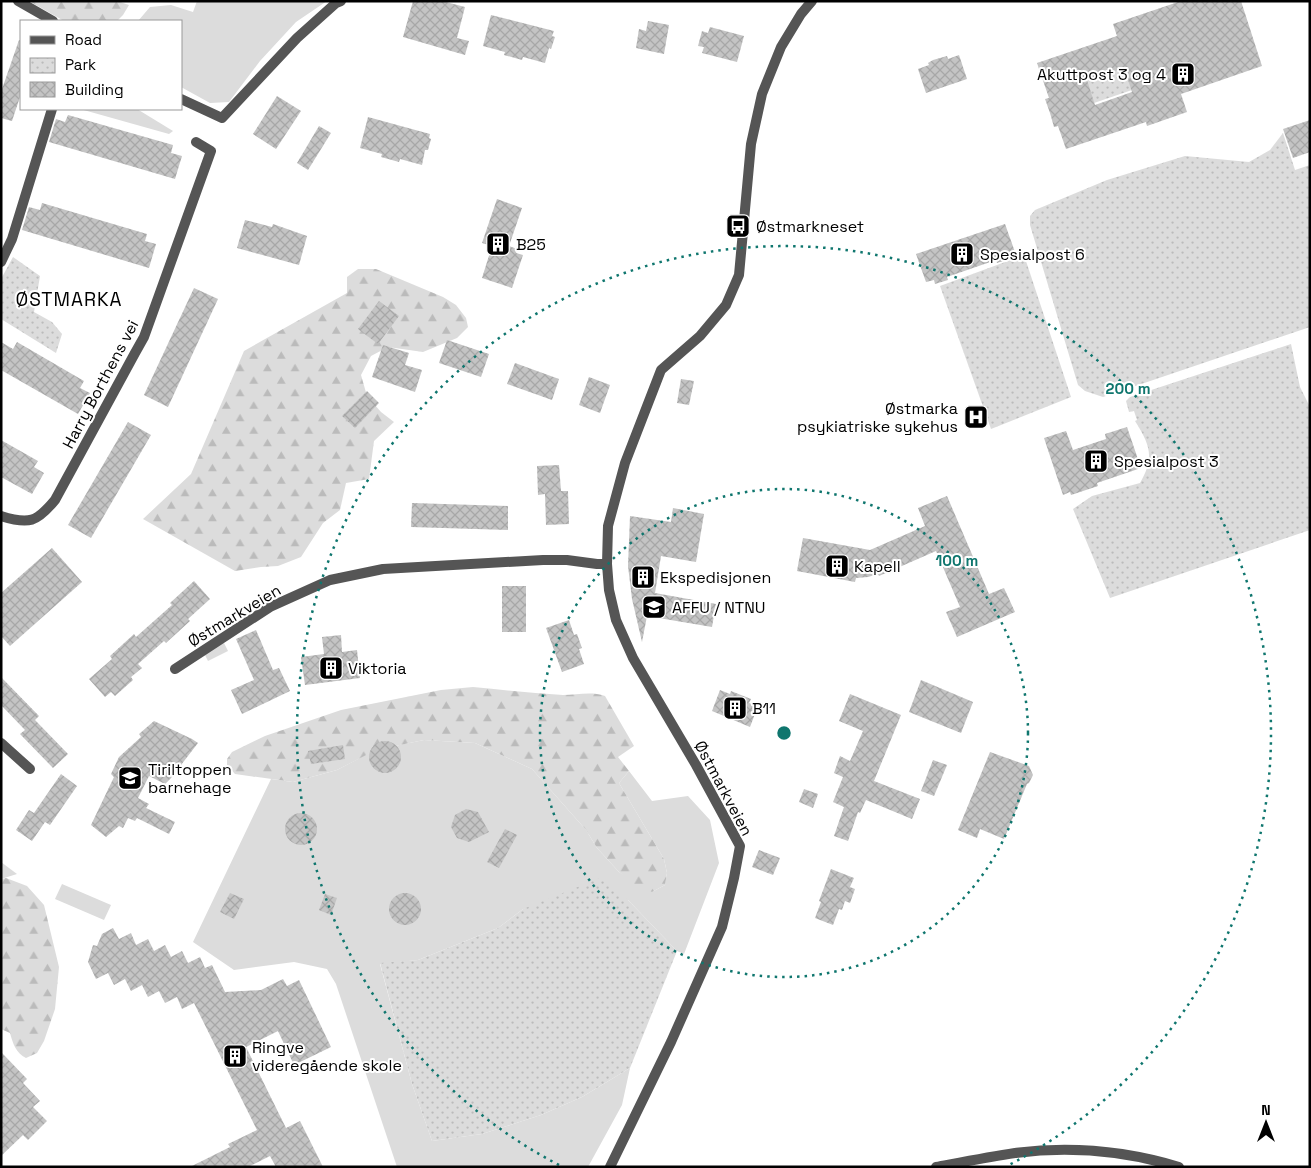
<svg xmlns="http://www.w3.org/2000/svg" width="1311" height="1168" viewBox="0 0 1311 1168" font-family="'Space Grotesk',sans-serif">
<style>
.green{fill:#dcdcdc}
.forest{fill:url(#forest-firs)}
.park{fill:url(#park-dots)}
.building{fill:url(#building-cross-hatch);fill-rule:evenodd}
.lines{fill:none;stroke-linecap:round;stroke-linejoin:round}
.minor{stroke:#555;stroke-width:10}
.tertiary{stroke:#555;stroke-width:10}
.ring{fill:none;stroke:#0f766e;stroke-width:2.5;stroke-dasharray:2.5 5}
.labels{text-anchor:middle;stroke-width:4;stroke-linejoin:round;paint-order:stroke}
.poi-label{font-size:16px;fill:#000;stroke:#fff;text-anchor:start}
.street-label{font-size:16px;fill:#000;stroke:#fff}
.quarter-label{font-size:19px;letter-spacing:1px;fill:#000;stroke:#fff}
.centre{fill:#0f766e;stroke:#fff;stroke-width:2.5}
.ring-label{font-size:15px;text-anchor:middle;font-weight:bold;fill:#0f766e;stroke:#fff;stroke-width:4;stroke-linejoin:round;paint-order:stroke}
</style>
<defs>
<pattern id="forest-firs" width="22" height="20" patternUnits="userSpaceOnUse" patternTransform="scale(1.25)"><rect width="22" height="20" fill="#dcdcdc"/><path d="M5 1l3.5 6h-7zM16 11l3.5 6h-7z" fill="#bbb"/></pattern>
<pattern id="park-dots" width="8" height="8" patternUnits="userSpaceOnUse" patternTransform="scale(1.25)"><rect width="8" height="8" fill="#dcdcdc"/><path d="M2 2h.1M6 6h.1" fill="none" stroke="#bbb" stroke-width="1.8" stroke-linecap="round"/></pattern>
<pattern id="building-cross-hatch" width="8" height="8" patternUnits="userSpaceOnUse" patternTransform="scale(1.25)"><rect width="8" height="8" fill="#c4c4c4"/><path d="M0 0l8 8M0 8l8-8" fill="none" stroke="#a7a7a7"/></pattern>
</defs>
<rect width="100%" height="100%" fill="#fff"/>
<!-- green -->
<g class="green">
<polygon points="197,1 327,1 296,22 260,61 229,102 210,103 181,87 181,21 138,21 150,7 171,5 193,12"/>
<polygon points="80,109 137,109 173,131 169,134"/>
<polygon points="223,641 228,651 208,661 205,655"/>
<polygon points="424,740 475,743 532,769 586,830 597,848 619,872 652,892 665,885 667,873 664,859 619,783 629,771 652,801 688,796 710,820 719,863 684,954 677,951 628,900 523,909 498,928 418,960 380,964 412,1084 432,1141 482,1134 541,1115 582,1097 630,1068 622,1105 588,1167 397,1167 336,984 327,969 294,962 234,970 193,942 271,779 293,782 337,770 375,750"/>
<polygon points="1,862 17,874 1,879"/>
<polygon points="62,884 111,905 104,920 55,899"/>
</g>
<!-- forest -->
<g class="forest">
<polygon points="29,1 117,1 129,5 123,15 117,21 64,21"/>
<polygon points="358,269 376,269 443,297 456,305 466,318 468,327 457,338 423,352 388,347 371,356 361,375 367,396 381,412 394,422 374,441 369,479 346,483 340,510 323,523 301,557 278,566 261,567 235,571 143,519 191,474 244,351 347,293 347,277"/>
<path d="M 473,687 C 503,690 533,693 563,695 C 577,695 591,691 605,696 L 634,746 L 618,757 L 629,771 L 619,783 L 664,859 L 667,873 L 665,885 L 652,892 L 639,888 L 619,872 L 597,848 L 586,830 L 532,769 L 475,743 L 424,740 L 376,750 L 337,770 L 293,782 L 235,774 L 227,765 L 227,759 L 232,752 L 265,736 L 341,710 L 441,690 Z"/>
<path d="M 6,878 L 27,886 L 44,905 L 59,967 L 55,1009 L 44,1041 L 37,1053 L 26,1058 C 16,1053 13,1044 10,1033 L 1,1029 L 1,879 Z"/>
</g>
<!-- park -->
<g class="park">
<polygon points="1124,67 1132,90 1094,103 1086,79"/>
<polygon points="1283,133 1295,170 1310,165 1310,327 1103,397 1085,391 1078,385 1030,225 1030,216 1035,210 1107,180 1185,156 1249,162 1270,150"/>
<polygon points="1024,255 1071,397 991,429 940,286"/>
<polygon points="13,257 40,276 34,312 52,322 62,334 56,353 1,319 1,279"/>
<path d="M 1291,344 L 1300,387 L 1310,407 L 1310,530 L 1110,598 L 1073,509 L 1092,496 L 1140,483 C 1155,457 1150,445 1135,421 L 1137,420 L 1134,411 L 1129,412 L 1126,401 L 1130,397 Z"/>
<polygon points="600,878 628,900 677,951 630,1068 582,1097 541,1115 482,1134 432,1141 412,1084 380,963 418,960 498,928 523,909"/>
</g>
<!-- building -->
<g class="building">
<polygon points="413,1 442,1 465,7 457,38 469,41 465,55 403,37"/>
<path d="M 1181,1 L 1241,1 L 1262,66 L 1181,94 L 1187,112 L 1147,126 L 1146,122 L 1066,149 L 1058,126 L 1054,127 L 1050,113 L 1045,99 L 1049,98 L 1037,63 L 1117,36 L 1113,24 ZM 1124,68 L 1132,92 L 1095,105 L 1087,80 Z"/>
<polygon points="491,15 554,31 552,36 555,37 551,49 549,48 545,63 523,57 522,60 504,55 505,52 483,46"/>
<polygon points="648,21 669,25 664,54 636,48 639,29 646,31"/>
<polygon points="710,27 744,36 737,62 702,53 704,47 698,46 702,31 708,33"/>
<polygon points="19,40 21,41 21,94 12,121 1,118 1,92"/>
<polygon points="959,55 967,79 926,93 918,69 929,65 928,63 933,60 947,56 948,59"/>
<polygon points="277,96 301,111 276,149 253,134"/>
<polygon points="68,115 173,145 171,153 182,156 175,179 49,142 56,119 65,122"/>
<polygon points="368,117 430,134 429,138 431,139 428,150 425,150 422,165 400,159 399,162 381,157 382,154 360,148"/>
<polygon points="1310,120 1310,152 1293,158 1283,129"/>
<polygon points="319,126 331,133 308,170 297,163"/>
<polygon points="497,199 522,208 509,246 517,249 516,253 523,255 512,288 482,278 492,246 482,243"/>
<polygon points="42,203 147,234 145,241 156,244 149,268 22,230 29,207 40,210"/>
<polygon points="245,220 272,227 273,224 307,236 299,265 237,248"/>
<polygon points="1005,224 1015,252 1008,255 1009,259 997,263 996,260 947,277 948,280 935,284 934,280 926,282 916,254"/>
<polygon points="194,288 218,299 168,407 144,395"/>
<polygon points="379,301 399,316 378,344 358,329"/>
<polygon points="447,340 489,354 481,377 439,363"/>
<polygon points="1,342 13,349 17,342 84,381 80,388 90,393 78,414 1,370"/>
<polygon points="383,345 409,353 405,365 422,370 415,392 372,377"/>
<polygon points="515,363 559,379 552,400 507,384"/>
<polygon points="589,377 610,385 600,413 579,405"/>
<polygon points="681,379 694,381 689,405 677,403"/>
<polygon points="367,391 379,403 355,428 342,416"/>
<polygon points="128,422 151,435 91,538 68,525"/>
<polygon points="1127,427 1141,468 1097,483 1098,486 1071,495 1070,492 1063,495 1044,438 1066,431 1073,450 1106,439 1105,434"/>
<polygon points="1,440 38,461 34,467 44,473 32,494 1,477"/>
<polygon points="559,465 561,491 568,491 569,524 546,525 545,494 538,495 537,466"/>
<polygon points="947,496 989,594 1004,588 1015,612 957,637 946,612 960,607 936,551 879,576 878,574 868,577 856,578 855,582 797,571 803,538 870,550 925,526 918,508"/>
<polygon points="412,503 508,506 508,530 411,527"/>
<polygon points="673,508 704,514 696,562 661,556 655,593 716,604 712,627 647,616 642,642 632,599 628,566 630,516 671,522"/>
<polygon points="52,548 82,582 10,646 1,636 1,593"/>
<polygon points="194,581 210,599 188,619 190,621 166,643 164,641 138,664 142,668 131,677 133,680 115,696 111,692 105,697 89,679 112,659 110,656 134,634 136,637 172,605 170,603"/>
<rect x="502" y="586" width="24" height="46"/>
<polygon points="569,620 574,635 577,634 582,648 579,649 584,664 562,672 546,628"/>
<polygon points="256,630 273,670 279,668 290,691 242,714 231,690 254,680 236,639"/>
<polygon points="341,635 342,652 357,650 360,678 305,685 301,657 324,654 322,637"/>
<polygon points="1,677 39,716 35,720 68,754 53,768 20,734 25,730 1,705"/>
<polygon points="921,680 973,702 961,733 909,712"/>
<polygon points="720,690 730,694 731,691 751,699 749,703 758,706 750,727 712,711"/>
<polygon points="850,694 901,715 874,781 920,799 912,819 866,800 860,813 858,812 848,841 834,836 844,807 833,802 843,777 834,773 840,756 850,761 863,731 839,721"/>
<polygon points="154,721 192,739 198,743 171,778 165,784 149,776 138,798 149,804 146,808 175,822 169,834 137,818 135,821 128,818 123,828 119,826 106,837 91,825 114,777 111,774 119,757 141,737 139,734"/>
<circle cx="385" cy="757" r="16"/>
<polygon points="343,745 345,759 311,764 308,751"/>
<polygon points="990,752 1029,766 1033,775 1029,783 1027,784 1004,839 980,829 977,838 958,830"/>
<polygon points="933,760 947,765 934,796 921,791"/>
<polygon points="61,774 77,786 50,825 45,822 32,841 16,830 29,810 34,813"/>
<polygon points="804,789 818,794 813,808 799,802"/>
<polygon points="466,809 478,812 489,832 469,842 457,838 451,827 455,815"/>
<circle cx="301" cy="829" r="16"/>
<polygon points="505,829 517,835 499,868 487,862"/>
<polygon points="759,850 780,858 773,875 752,867"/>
<polygon points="831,869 854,878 850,887 855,889 850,903 845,901 842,910 839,909 833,925 815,918 821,902 819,901"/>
<polygon points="230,893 244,899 234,919 220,912"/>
<circle cx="405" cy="909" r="16"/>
<polygon points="325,894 337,898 331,915 319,910"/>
<polygon points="113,928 119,939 131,933 136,945 148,939 154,951 165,945 171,957 182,951 188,963 200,957 205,968 212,965 225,992 261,990 283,979 287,986 299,980 331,1047 294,1065 278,1031 246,1047 286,1128 300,1121 323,1167 276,1167 270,1156 248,1167 190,1167 230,1147 228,1144 257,1130 194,1003 182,1009 177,997 165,1003 159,991 148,997 142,985 131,991 125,979 114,985 108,973 96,979 88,962 93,945 97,946 102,934"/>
<polygon points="1,1052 27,1079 23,1083 40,1101 33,1107 47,1121 28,1140 23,1135 1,1156"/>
</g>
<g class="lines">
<!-- minor -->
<g class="minor">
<polyline points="18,1 53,21"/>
<polyline points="181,99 222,118 297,38 336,3 341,1"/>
<polyline points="1,262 12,239 52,109"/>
<path d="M 1,516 C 29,525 37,522 55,500 L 135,353 L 144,337 L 211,151 L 196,142"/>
<polyline points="175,669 270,607 330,580 383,569 543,560 567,560 597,564 607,564"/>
<polyline points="1,743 30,769"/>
</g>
<!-- tertiary -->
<g class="tertiary">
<polyline points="610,1167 671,1042 722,927 734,878 740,846 696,765 633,658 616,620 609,590 607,564 608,526 625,463 661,370 700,336 726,305 739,275 751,144 762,94 781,47 801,14 812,1"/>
<path d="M 936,1167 C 963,1162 989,1157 1015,1153 C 1070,1146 1126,1151 1179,1167"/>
</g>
</g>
<!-- distance rings -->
<g class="ring">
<circle cx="784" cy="733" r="244"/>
<path d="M559 1165A487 487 0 1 1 1009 1165"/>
</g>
<!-- icons -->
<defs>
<g id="building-square" transform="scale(1.25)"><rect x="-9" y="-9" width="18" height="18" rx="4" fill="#000" stroke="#fff"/><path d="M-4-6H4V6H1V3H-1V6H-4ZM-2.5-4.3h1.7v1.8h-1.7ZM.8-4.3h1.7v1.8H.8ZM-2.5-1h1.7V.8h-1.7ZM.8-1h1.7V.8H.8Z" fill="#fff"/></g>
<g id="bus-square" transform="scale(1.25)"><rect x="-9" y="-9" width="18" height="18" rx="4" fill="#000" stroke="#fff"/><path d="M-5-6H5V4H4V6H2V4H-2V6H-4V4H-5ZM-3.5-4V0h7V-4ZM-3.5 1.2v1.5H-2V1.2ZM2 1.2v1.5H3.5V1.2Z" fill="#fff"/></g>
<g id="hospital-square" transform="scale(1.25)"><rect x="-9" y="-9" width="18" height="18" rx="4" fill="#000" stroke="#fff"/><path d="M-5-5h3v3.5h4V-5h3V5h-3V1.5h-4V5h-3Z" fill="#fff"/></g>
<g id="university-square" transform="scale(1.25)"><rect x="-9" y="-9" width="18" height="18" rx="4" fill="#000" stroke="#fff"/><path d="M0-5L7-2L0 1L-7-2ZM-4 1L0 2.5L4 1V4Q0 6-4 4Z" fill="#fff"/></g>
<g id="school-square" transform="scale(1.25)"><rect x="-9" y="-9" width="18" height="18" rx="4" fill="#000" stroke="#fff"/><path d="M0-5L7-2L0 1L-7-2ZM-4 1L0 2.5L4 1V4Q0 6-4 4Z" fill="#fff"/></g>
</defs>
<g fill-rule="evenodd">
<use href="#building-square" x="1183" y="74"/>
<use href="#bus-square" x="738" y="226"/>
<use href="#building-square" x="498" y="244"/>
<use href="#building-square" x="962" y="254"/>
<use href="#hospital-square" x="976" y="417"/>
<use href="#building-square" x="1096" y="461"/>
<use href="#building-square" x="837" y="566"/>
<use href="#building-square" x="643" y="577"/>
<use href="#university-square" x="654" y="607"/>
<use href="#building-square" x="331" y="668"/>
<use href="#building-square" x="735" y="708"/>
<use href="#school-square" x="130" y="778"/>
<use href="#building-square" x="235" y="1056"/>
</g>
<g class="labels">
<!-- poi labels -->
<g class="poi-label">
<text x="1166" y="80" text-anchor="end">Akuttpost 3 og 4</text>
<text x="756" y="232">Østmarkneset</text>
<text x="516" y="250">B25</text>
<text x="980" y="260">Spesialpost 6</text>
<text x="958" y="414" text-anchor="end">Østmarka<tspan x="958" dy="18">psykiatriske sykehus</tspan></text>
<text x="1114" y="467">Spesialpost 3</text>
<text x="854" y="572">Kapell</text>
<text x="660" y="583">Ekspedisjonen</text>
<text x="672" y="613">AFFU / NTNU</text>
<text x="348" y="674">Viktoria</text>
<text x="752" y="714">B11</text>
<text x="148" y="775">Tiriltoppen<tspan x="148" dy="18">barnehage</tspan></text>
<text x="252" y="1053">Ringve<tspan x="252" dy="18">videregående skole</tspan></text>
</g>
<!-- street labels -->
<g class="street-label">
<text transform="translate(100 384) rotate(-62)" y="6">Harry Borthens vei</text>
<text transform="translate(234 615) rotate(-31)" y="6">Østmarkveien</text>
<text transform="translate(724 788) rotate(62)" y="6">Østmarkveien</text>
</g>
<!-- quarter labels -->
<g class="quarter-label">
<text x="69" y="306">ØSTMARKA</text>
</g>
</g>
<circle cx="784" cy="733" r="8" class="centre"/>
<g class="ring-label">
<text x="1128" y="394">200 m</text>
<text x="957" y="566">100 m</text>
</g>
<!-- border -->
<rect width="1311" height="1168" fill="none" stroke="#000000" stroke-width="5"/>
<!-- legend -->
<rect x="20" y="20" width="162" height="90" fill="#ffffff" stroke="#999999"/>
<rect x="30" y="36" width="25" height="8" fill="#555555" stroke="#999999"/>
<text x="65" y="45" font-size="15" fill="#000000">Road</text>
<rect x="30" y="58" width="25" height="15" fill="url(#park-dots)" stroke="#999999"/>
<text x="65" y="70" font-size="15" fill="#000000">Park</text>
<rect x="30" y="82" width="25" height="15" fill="url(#building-cross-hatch)" stroke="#999999"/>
<text x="65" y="95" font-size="15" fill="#000000">Building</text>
<!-- north arrow -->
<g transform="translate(1266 1123)" stroke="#ffffff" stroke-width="4" paint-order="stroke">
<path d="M0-4L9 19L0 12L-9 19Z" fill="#000000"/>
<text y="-8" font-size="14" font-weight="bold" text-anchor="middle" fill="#000000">N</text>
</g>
</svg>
